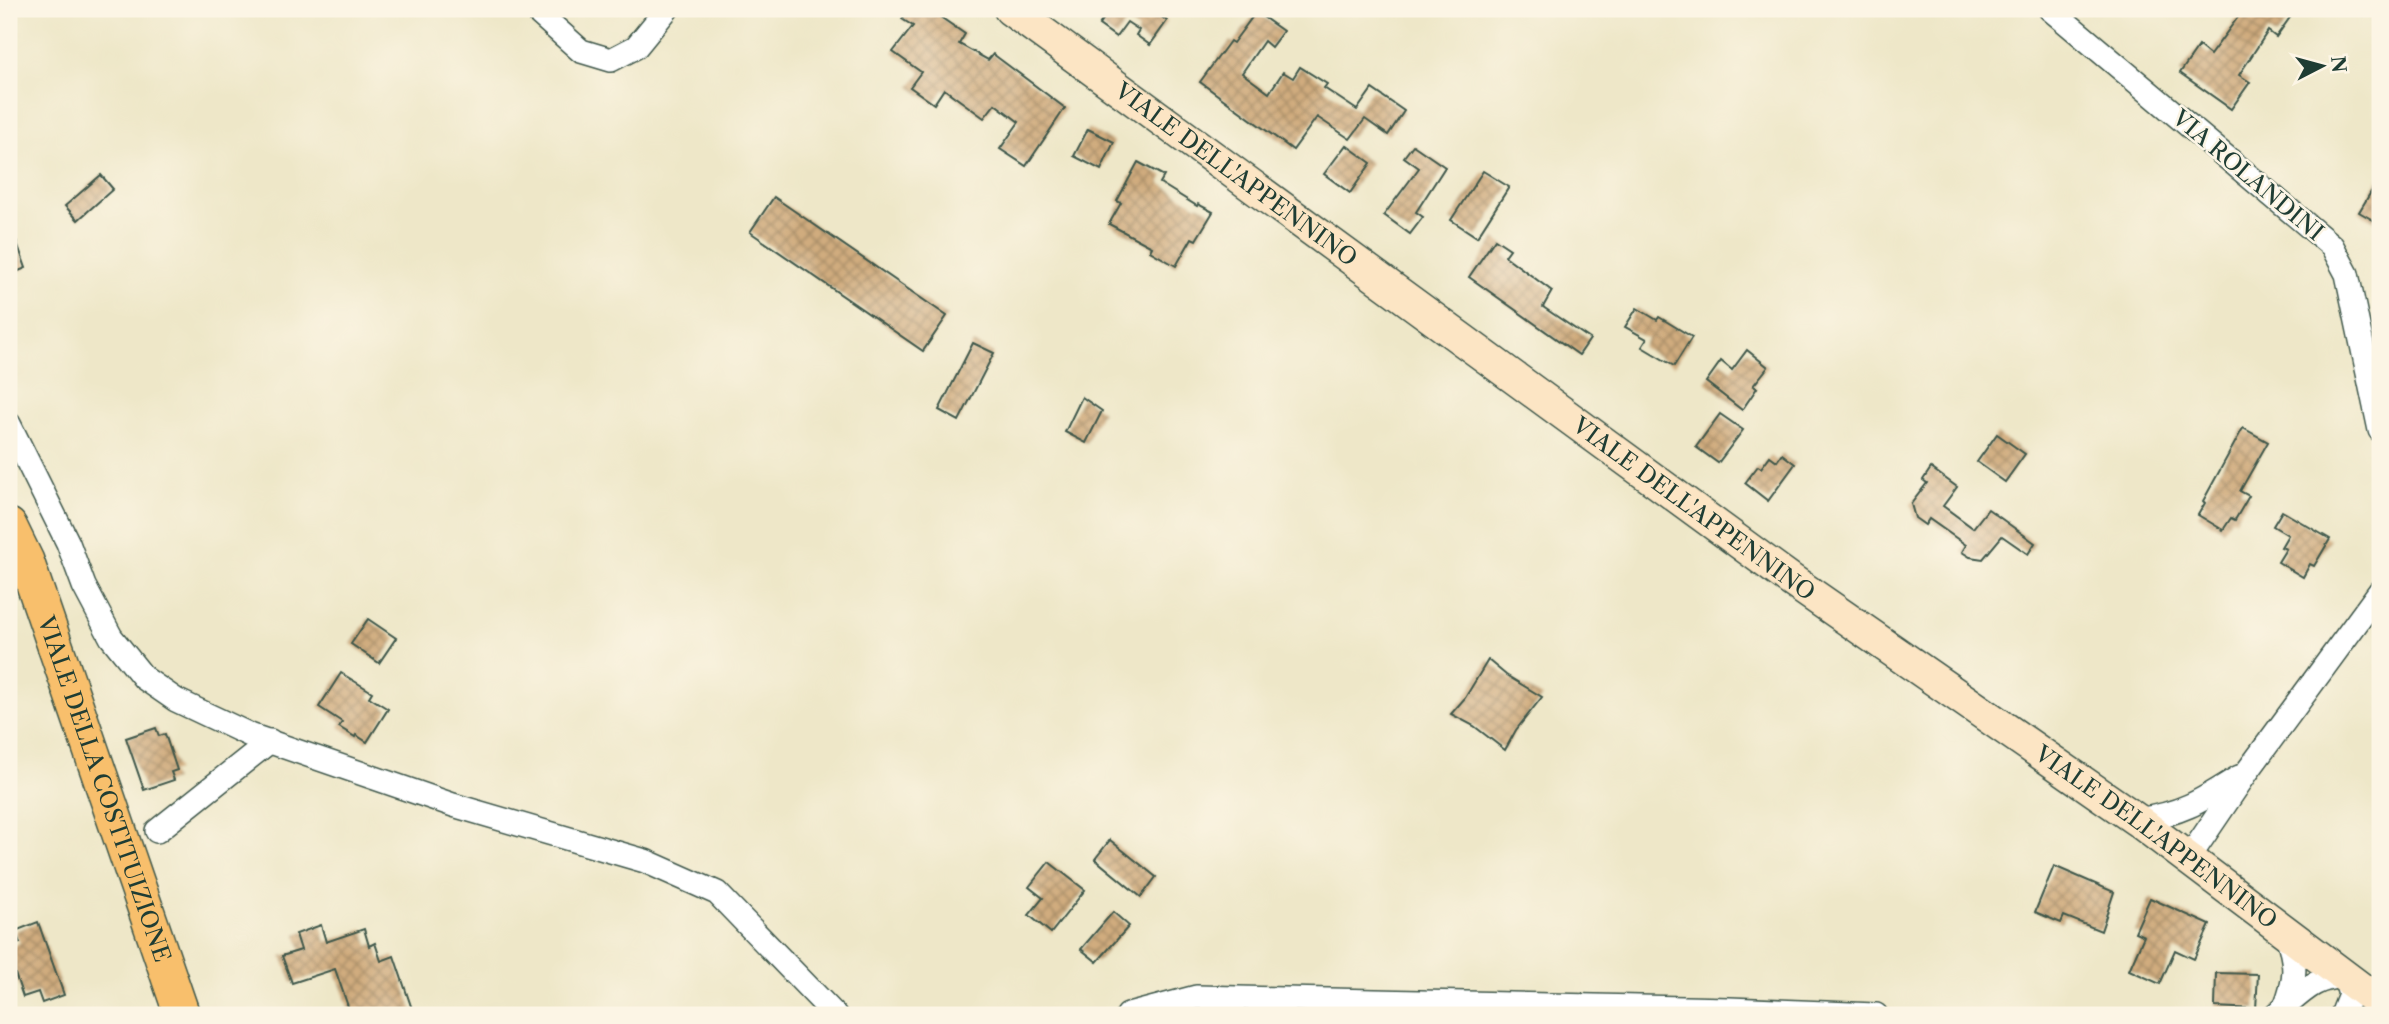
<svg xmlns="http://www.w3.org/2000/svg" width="2389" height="1024" viewBox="0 0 2389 1024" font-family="'Libre Caslon Text',serif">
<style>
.building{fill:url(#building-cross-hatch)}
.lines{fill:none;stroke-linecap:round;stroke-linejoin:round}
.minor-casing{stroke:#3e564a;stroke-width:26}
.secondary-casing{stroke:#3e564a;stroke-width:35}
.primary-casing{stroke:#3e564a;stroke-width:38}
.minor{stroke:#fff;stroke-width:23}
.secondary{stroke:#fce5c4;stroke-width:32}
.primary{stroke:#f8bf6c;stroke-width:35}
.labels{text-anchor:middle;stroke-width:5;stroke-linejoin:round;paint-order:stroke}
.street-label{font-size:23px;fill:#1f3d34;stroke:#fcf5e5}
</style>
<defs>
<pattern id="building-cross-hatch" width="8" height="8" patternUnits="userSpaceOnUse" patternTransform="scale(1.75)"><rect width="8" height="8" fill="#d0ac7e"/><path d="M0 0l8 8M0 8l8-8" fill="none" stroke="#a88d68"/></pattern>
</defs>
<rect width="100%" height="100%" fill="#fcf5e5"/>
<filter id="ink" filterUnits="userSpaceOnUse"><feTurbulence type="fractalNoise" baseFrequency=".0143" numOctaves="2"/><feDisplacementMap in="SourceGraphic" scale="14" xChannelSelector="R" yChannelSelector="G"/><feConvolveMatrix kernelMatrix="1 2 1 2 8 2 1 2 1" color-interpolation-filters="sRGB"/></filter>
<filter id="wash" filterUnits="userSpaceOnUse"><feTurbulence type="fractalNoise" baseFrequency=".00686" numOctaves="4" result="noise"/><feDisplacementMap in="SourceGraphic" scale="28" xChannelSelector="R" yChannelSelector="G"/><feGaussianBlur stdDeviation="1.57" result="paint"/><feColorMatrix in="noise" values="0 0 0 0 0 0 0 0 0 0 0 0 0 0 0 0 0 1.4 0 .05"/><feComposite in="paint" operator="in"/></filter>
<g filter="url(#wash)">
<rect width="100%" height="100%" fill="#eee7c8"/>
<g id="blocks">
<!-- building -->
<g class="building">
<polygon points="910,9 944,9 939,16 965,34 959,44 988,60 993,54 1065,108 1026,166 1000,149 1019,122 995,104 984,118 944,89 934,104 910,87 921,72 893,52 913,26 902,19"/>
<polygon points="1105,9 1151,9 1167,21 1150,45 1136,35 1139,30 1127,22 1116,37 1099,25 1109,11"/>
<polygon points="2244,9 2296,9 2276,37 2268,31 2239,75 2250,82 2231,109 2180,73 2199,46 2210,55"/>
<polygon points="1256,12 1283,31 1271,47 1264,41 1242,73 1269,93 1283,72 1293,78 1300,67 1327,84 1324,88 1357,110 1372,89 1404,111 1388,135 1365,119 1350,139 1317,117 1293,150 1200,82 1230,41 1233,43"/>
<polygon points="1088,129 1114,142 1101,170 1074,156"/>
<polygon points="1346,145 1371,163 1350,193 1324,174"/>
<polygon points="1413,145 1445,167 1416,212 1423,217 1410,234 1384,215 1419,168 1404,157"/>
<polygon points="1138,162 1164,176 1160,183 1197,206 1198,204 1213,212 1196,240 1192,238 1176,266 1150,251 1152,247 1109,224 1121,203 1117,201"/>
<polygon points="1483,171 1509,187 1477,237 1451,220"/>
<polygon points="101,175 113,189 78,220 65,206"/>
<polygon points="2380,177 2380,224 2359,212"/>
<polygon points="774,197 947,316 923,351 750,232"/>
<polygon points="9,226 11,226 26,268 9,275"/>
<polygon points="1495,239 1510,249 1505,256 1552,291 1543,307 1590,339 1579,355 1469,277"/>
<polygon points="1637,308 1657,320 1659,317 1692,337 1674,366 1642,347 1647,339 1625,327"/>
<polygon points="973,343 994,353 959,421 939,410"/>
<polygon points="1747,350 1768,367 1753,386 1757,388 1742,410 1706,382 1721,361 1732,370"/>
<polygon points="1082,397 1102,411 1086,443 1065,432"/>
<polygon points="1720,414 1743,430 1718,463 1696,447"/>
<polygon points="2243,428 2268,442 2240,491 2249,496 2235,520 2231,518 2223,530 2198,515 2205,503 2203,501"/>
<polygon points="1997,434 2025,454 2005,482 1977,462"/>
<polygon points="1782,454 1795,464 1768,501 1745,483 1758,466 1761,468 1770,456 1777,461"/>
<polygon points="1931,468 1957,487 1943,506 1973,528 1988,509 2035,543 2028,554 2002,536 1983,559 1970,557 1962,552 1966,545 1929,519 1925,525 1915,518 1911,504 1927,483 1923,480"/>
<polygon points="2282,511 2330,539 2314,566 2310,564 2303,577 2278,562 2286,549 2281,547 2288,535 2273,526"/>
<polygon points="368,619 396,638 379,663 351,644"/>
<polygon points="1488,660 1506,675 1542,697 1516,730 1505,750 1474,726 1451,714 1465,698"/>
<polygon points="341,673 372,692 369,697 388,709 367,742 356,735 355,737 339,727 342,722 319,707"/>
<polygon points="156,728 159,736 165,734 177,770 171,772 174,780 144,790 126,738"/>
<polygon points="1110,840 1156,877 1141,897 1095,859"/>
<polygon points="1049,862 1085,890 1051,933 1029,915 1043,898 1029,887"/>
<polygon points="2054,866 2114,892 2101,931 2064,916 2061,923 2035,912"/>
<polygon points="2150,898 2210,925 2194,959 2175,950 2160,984 2129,970 2144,936 2135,932"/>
<polygon points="1113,912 1129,926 1097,962 1081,949"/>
<polygon points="38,922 64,995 42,1003 38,992 23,997 9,956 9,946 20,943 15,931"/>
<polygon points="321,925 326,942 364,929 369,946 375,943 381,961 394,956 413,1012 401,1015 351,1015 335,969 292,983 282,956 301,950 296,934"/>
<polygon points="2216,973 2258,974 2256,1009 2215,1007"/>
</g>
</g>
</g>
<g filter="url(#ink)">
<use href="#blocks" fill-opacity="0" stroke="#3e564a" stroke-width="2"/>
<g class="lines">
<!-- minor casing -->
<g class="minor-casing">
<g id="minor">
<polyline points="534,9 581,51 611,60 636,47 667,9"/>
<polyline points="2050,9 2332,246 2347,274 2380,430"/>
<polyline points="9,424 68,543 84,586 111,637 144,678 176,700 250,735 453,805 645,861 717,893 835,1015"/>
<path d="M 2137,820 C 2182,814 2201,801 2239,777"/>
<polyline points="157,831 270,741"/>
<polyline points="2188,859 2247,772 2380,591"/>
<path d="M 2285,1007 C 2297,976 2296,966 2287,934"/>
<polyline points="1128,1015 1196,997 1730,1009 1876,1015"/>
<path d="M 2275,1015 C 2298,997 2314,975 2345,977 L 2350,995 L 2342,1015"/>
</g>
</g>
<!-- secondary casing -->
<g class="secondary-casing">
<g id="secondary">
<path id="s1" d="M 1010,9 L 1791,580 L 2137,820 L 2380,1003"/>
</g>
</g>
<!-- primary casing -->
<g class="primary-casing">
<g id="primary">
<path id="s2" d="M 9,526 L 26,561 L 182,1015"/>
</g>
</g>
<!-- minor -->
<use href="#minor" class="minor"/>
<!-- secondary -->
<use href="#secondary" class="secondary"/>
<!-- primary -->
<use href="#primary" class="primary"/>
</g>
</g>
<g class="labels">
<!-- street labels -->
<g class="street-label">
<text dy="8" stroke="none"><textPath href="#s1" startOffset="280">VIALE DELL'APPENNINO</textPath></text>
<text transform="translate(2248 175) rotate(40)" y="8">VIA ROLANDINI</text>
<text dy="8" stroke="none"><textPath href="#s1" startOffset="847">VIALE DELL'APPENNINO</textPath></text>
<text dy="8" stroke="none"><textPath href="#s2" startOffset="280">VIALE DELLA COSTITUIZIONE</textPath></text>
<text dy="8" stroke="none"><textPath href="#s1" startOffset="1414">VIALE DELL'APPENNINO</textPath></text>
</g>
</g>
<!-- margin -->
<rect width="2389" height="1024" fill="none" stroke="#fcf5e5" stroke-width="35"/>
<!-- north arrow -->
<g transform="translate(2322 66) rotate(84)" stroke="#fcf5e5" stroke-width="5" paint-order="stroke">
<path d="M0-5L12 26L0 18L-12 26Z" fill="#1f3d34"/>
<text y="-10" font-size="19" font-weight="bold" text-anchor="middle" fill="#1f3d34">N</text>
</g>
</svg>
